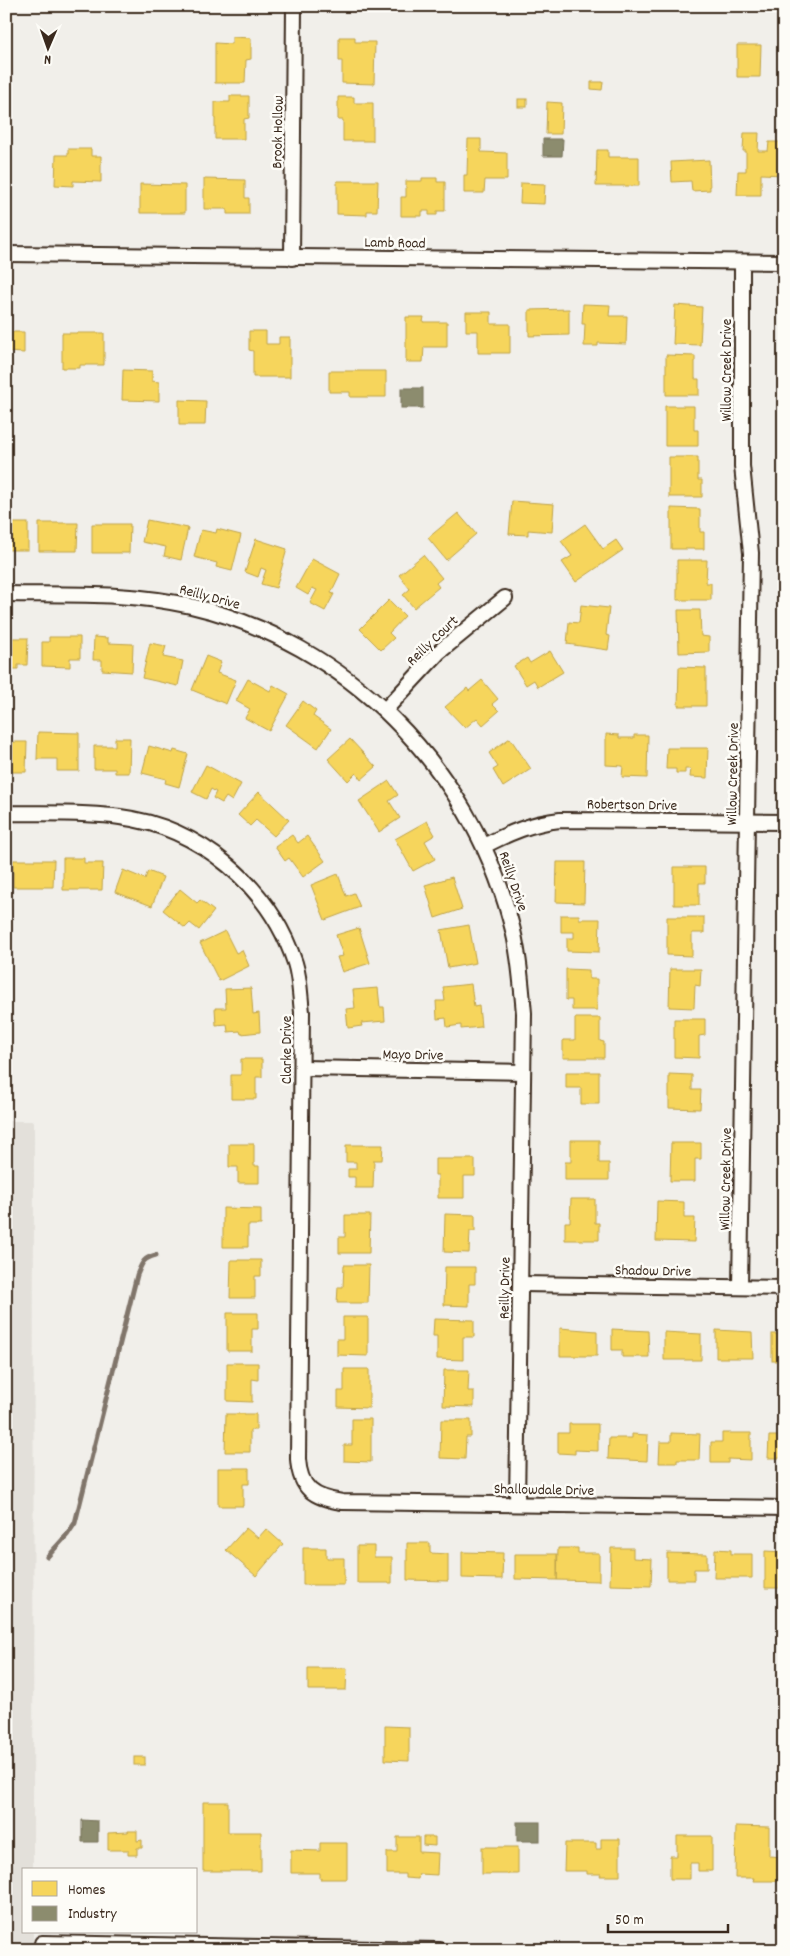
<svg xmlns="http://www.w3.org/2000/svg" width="790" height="1956" viewBox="0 0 790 1956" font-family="Dekko,sans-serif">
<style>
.built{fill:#e3e0da}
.homes{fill:#f6d55c;stroke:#bea249}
.industry{fill:#8c8c6e;stroke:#746f56}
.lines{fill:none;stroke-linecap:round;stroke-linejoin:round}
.stream{stroke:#80746b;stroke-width:5}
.minor-casing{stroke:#3b2a1e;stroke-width:18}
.minor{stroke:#fdfcf7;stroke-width:14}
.labels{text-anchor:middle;stroke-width:5;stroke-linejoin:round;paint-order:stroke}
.street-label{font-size:15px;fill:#3b2a1e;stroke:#fdfcf7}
</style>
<rect width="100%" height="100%" fill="#f1efea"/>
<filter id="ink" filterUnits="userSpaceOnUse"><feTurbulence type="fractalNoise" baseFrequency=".02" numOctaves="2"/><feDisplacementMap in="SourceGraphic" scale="10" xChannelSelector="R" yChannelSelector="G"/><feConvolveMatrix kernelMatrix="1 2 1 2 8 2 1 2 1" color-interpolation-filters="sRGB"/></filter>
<g filter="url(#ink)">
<!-- built -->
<polygon class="built" points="6,1121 34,1121 33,1870 24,1870 24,1932 33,1932 33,1950 6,1950"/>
<!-- homes -->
<g class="homes">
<polygon points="232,37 251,38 251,59 246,60 245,83 215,83 215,43 232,44"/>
<polygon points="339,37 355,37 355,42 375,42 374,84 342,83 342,61 339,61"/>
<polygon points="737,45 761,45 760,77 737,77"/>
<polygon points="591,82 603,82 602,90 591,89"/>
<polygon points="230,96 249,96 249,118 244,119 244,139 215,139 215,102 230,102"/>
<polygon points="338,97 354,97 354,103 373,103 373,141 343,141 343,120 338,120"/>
<rect x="518" y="99" width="9" height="8"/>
<polygon points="547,102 562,103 561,134 546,134"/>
<polygon points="744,133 759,133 758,151 768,151 769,142 784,142 784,175 761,174 761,195 737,195 738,171 746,171 746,151 743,151"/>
<polygon points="468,139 481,139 481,152 507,153 507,180 485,180 484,193 464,193 464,175 467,175"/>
<polygon points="68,149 91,149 91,156 101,156 101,182 73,181 73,186 55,185 56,155 68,155"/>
<polygon points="597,150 608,150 608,157 639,157 639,186 596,186"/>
<polygon points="6,159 9,159 8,189 6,189"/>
<polygon points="709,160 710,190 692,191 691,181 672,182 671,162"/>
<polygon points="422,178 437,178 437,182 445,182 445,211 437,211 437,215 429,215 429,211 422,211 422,216 401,216 401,197 406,197 406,181 422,181"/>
<polygon points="204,179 245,180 245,198 249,198 249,214 227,214 227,209 204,209"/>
<polygon points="337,181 378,181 377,211 367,211 367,215 337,214"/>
<polygon points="521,183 545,184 544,204 520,203"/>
<polygon points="140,184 185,185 185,213 140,213"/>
<polygon points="583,304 610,305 609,316 627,316 626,344 598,343 598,346 584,346 585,324 582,324"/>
<polygon points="675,305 702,307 700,345 673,344"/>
<polygon points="569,309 569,335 529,336 529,310"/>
<polygon points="466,312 491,312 491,324 510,324 510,353 478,353 478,331 466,331"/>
<polygon points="406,317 424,317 423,322 447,322 447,347 424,347 423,362 406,362"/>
<polygon points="249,331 266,331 266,344 279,344 279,337 290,337 290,377 253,377 253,351 249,350"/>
<polygon points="6,332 24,332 24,353 6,352"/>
<polygon points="62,333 104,333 104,365 80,365 80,368 62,368"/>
<polygon points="666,355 695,356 695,379 699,379 699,395 666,395"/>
<polygon points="123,370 152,371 152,381 159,382 159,401 122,400"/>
<polygon points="329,371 386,371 386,397 350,397 350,392 329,392"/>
<polygon points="179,400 206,401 205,425 179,425"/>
<polygon points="665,406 694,406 694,430 698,430 698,446 665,446"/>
<polygon points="669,457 698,457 698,480 702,480 702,497 669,497"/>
<polygon points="512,501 554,504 552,532 528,530 528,535 509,534"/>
<polygon points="671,508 700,509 700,532 704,532 704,549 671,549"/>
<polygon points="458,513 476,534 446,560 428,538"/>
<polygon points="147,520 188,528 181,560 164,556 166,547 142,542"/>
<rect x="6" y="523" width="22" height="27"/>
<polygon points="39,523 78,523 77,551 39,551"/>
<polygon points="92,524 130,524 129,553 92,553"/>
<polygon points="585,524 603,549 616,540 623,550 576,582 562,562 572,556 561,541"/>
<polygon points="217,529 241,535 232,571 216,567 217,563 194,557 201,530 216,533"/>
<polygon points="256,539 287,549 276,588 261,584 266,570 261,568 258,577 245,572"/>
<polygon points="423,555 442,578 436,583 439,587 414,608 403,595 410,589 399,575"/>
<polygon points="312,559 340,574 331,593 334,594 325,611 310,603 317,590 312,588 308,595 296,588"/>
<polygon points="677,560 707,560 706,583 711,583 711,600 677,600"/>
<polygon points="389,600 405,616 389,633 394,638 381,650 360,629"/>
<polygon points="581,605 609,608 606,635 610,636 608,650 567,644 569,622 579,623"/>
<polygon points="678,610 700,610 701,636 709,637 709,652 679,653"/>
<polygon points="49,637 80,637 80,658 70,658 70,667 42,666 42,642 49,642"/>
<polygon points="94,637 108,638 108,643 133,644 132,672 102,670 102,660 93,660"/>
<polygon points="6,638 28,638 27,665 18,665 18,669 6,669"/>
<polygon points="150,643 166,646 163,657 183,661 178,686 142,678"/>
<polygon points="550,651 563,672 538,687 534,680 526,685 514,666 527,658 530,663"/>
<polygon points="206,656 221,662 217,673 236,680 226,704 192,690"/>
<polygon points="679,667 706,668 706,706 678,706"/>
<polygon points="248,679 270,691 273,685 289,694 269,731 245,718 250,709 236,701"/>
<polygon points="482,680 498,699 492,704 499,711 483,725 477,718 465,728 445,707 467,688 469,691"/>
<polygon points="303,701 316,711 313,716 331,729 318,748 286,725"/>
<polygon points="38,732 79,733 79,771 57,771 57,759 37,759"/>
<polygon points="606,734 619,735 619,738 634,738 634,735 648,735 647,778 622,777 623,766 606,765"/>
<polygon points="115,738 130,738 129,773 115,773 115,769 94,769 94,746 115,746"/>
<polygon points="510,738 531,769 503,787 493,770 498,767 489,753"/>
<polygon points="350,739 376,767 361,780 356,773 348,781 328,759"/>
<polygon points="6,742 27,742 26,772 11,772 11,762 6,762"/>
<polygon points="149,746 173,753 174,750 188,754 179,787 165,783 166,779 142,773"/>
<polygon points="667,748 708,748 707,778 690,777 691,769 685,769 685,773 676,773 676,769 666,769"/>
<polygon points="206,765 241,784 232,801 226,797 222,803 213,798 216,792 211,789 206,799 192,792"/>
<polygon points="389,781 398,795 389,801 400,818 379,832 359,801"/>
<polygon points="259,792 289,820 274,836 256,820 250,826 238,815"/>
<polygon points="427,821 435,835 425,841 435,859 413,871 395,839"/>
<polygon points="292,835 298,843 307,836 325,861 303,877 289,858 285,861 275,847"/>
<polygon points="63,858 84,858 84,863 103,863 102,890 63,890"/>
<polygon points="13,860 54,860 53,887 13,887"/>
<polygon points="557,862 585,862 584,903 556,902"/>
<polygon points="674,867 705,867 705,883 699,883 699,905 674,905"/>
<polygon points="123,870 145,879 148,871 163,877 152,906 115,892"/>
<polygon points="338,874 346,896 354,893 360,907 325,920 311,885"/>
<polygon points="452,877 462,909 435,918 425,885"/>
<polygon points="180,889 197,903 200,900 214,911 199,930 190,923 185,928 163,910"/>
<polygon points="561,915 579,915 579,919 600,919 599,952 567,951 567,938 574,938 574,932 561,932"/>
<polygon points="667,917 704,917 704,933 692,933 692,956 667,955"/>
<polygon points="469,925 476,963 448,968 441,930"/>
<polygon points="359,928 370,963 342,972 337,957 343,956 336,935"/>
<polygon points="225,931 236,953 242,950 249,966 219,981 200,943"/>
<polygon points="566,969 589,970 589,979 597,979 597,1010 572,1010 572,1000 566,1000"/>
<polygon points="670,969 701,969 700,986 695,985 694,1008 669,1007"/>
<polygon points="471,984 474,1007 479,1006 481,1027 461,1029 461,1025 447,1027 446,1018 437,1019 436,1001 445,1001 443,987"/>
<polygon points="251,988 253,1014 259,1013 260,1032 241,1034 240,1031 228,1032 227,1024 216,1025 215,1008 226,1008 225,989"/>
<polygon points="378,988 380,1007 384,1007 385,1021 361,1023 362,1026 348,1028 346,1009 355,1008 353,990"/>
<polygon points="575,1018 600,1018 600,1041 604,1042 604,1058 563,1058 563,1040 575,1040"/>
<polygon points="674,1019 705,1019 705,1035 699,1036 699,1058 674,1057"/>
<polygon points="241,1059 262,1059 262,1077 256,1077 256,1099 231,1099 231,1075 241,1075"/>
<polygon points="566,1072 599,1072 599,1104 581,1104 581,1088 566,1088"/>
<polygon points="669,1074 692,1075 692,1090 701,1090 700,1109 669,1108"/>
<polygon points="571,1140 599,1140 599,1163 609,1163 609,1180 565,1180 565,1162 571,1162"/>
<polygon points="671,1143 701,1143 701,1159 695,1159 695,1181 670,1181"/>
<polygon points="229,1144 254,1144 254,1166 259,1166 259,1183 238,1183 238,1167 229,1167"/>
<polygon points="346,1145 383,1145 382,1160 374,1160 373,1188 355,1188 355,1177 348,1177 348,1169 356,1169 356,1162 346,1162"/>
<polygon points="435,1159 475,1159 475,1176 464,1176 464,1198 438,1198 438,1175 435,1175"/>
<polygon points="571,1199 595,1199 595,1223 599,1223 599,1240 565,1240 565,1222 570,1222"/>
<polygon points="657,1201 684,1202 684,1218 695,1218 694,1242 656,1241"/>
<polygon points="223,1208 261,1209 261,1225 248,1225 248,1247 223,1247"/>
<polygon points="445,1214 475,1215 475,1231 470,1231 469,1253 444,1252"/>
<polygon points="345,1215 370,1215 369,1253 339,1253 339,1237 345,1237"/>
<polygon points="231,1260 261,1260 261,1276 255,1276 255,1298 230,1298"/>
<polygon points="344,1265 369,1265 368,1303 337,1303 338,1287 343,1287"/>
<polygon points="445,1267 475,1267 475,1284 469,1284 469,1306 444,1305"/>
<polygon points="227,1313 258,1313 258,1329 252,1329 252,1351 227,1351"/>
<polygon points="343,1317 368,1317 368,1356 337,1355 337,1339 343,1339"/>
<polygon points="434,1319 474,1320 474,1337 463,1337 463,1360 437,1359 437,1336 433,1336"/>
<polygon points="560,1328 597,1331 597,1356 560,1356"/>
<polygon points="612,1329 648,1331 649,1357 622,1357 622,1350 612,1350"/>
<polygon points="716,1330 752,1332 753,1358 716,1358"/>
<polygon points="664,1332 701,1334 701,1360 664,1360"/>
<rect x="772" y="1334" width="12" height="27"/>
<polygon points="227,1363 258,1363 258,1380 252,1379 252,1402 227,1401"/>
<polygon points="344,1369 369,1369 369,1408 338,1407 338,1391 344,1391"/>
<polygon points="444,1370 469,1370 468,1391 474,1391 474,1407 443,1406"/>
<polygon points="226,1414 256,1414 256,1430 250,1430 250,1452 225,1452"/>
<polygon points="352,1419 371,1419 371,1462 344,1461 344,1445 352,1445"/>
<polygon points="441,1420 471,1420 471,1437 466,1437 465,1459 440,1458"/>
<polygon points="569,1424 598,1424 598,1451 575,1450 575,1454 558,1453 558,1433 569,1433"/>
<polygon points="671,1433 700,1434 699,1460 677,1460 677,1463 659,1463 660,1442 671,1442"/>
<polygon points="722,1433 751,1433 751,1460 728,1459 728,1463 711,1463 711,1442 722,1442"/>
<polygon points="632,1434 648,1435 647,1461 608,1459 609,1438 632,1438"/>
<polygon points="769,1436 784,1436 784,1458 768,1458"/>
<polygon points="218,1468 249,1468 249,1484 243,1484 243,1506 218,1506"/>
<polygon points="246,1528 258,1538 266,1529 283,1544 256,1576 226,1550"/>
<polygon points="407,1543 430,1543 430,1553 448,1554 448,1581 407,1580"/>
<polygon points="357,1546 374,1546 374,1557 392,1557 392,1583 357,1583"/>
<polygon points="303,1548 326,1548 326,1558 344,1558 344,1585 303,1585"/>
<polygon points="558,1548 578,1548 578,1553 599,1553 599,1581 557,1580"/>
<polygon points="611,1548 633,1548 633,1558 652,1559 651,1586 610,1585"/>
<polygon points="715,1549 731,1550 731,1554 752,1554 752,1578 714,1578"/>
<polygon points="765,1551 784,1552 784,1588 765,1588"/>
<polygon points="462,1552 503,1553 502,1579 462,1578"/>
<polygon points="667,1553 707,1554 707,1569 694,1569 694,1580 667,1580"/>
<polygon points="515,1554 557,1554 557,1580 515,1579"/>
<polygon points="308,1668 347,1668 346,1690 308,1690"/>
<polygon points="385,1726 409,1727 409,1761 385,1760"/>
<polygon points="783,1743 784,1743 784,1789 782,1789"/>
<rect x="134" y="1757" width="11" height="8"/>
<polygon points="203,1802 228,1802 228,1832 261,1832 261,1871 203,1871"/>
<polygon points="736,1826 769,1827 769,1856 784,1857 784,1881 753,1881 754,1878 735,1878"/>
<polygon points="128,1831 137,1831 137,1841 142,1840 142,1848 137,1848 137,1855 128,1855 128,1850 108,1850 108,1833 128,1832"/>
<polygon points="677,1836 712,1836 712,1871 698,1871 698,1863 690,1863 690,1879 670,1879 670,1856 677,1856"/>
<polygon points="397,1837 419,1837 419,1852 438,1853 437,1875 419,1874 418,1879 405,1878 405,1874 387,1874 387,1852 397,1852"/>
<polygon points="423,1837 435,1837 435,1846 423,1845"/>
<polygon points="601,1839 620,1839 620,1876 600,1876 601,1874 587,1874 587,1871 564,1871 565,1843 596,1843 596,1849 601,1849"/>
<polygon points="320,1843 347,1843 347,1879 320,1879 320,1873 291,1873 291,1850 320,1851"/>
<rect x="482" y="1847" width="36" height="27"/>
</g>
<!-- industry -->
<g class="industry">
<polygon points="543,139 563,139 562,156 543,156"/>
<rect x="401" y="388" width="22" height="20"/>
<polygon points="82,1820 98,1821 98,1842 82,1842"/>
<rect x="517" y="1822" width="23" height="19"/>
</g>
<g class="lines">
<!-- stream -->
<path class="stream" d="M 47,1557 L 67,1535 L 75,1523 L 137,1275 C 142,1263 143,1258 156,1255"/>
<!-- minor casing -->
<g class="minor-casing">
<g id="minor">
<polyline points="6,254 784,262"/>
<polyline points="292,258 294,6"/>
<path d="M 6,594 C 68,595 130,592 191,606 C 346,642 469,767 510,919 C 519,950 521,981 524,1013 L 517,1504"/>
<polyline points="385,710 439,652 505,598"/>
<path d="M 6,813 C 44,814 83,812 120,817 C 200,827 270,887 295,963 C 300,979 300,996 302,1012 L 298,1459 C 300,1489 314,1498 342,1502 L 784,1508"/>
<path d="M 484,846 C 509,833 532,823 560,820 L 784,822"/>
<polyline points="302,1068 523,1072"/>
<polyline points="521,1284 784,1288"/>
<polyline points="740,1287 751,553 742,466 742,262"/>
<polyline points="42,1943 439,1950"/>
</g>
</g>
<!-- minor -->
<use href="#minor" class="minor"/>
</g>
</g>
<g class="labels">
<!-- street labels -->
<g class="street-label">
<text transform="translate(277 132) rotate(-89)" y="5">Brook Hollow</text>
<text transform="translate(395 242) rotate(1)" y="5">Lamb Road</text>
<text transform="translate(726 370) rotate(-90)" y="5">Willow Creek Drive</text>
<text transform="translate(210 596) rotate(15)" y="5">Reilly Drive</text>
<text transform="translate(432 640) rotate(-44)" y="5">Reilly Court</text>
<text transform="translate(732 774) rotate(-89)" y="5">Willow Creek Drive</text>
<text transform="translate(632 804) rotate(1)" y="5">Robertson Drive</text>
<text transform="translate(514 881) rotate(71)" y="5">Reilly Drive</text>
<text transform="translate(286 1050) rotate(-90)" y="5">Clarke Drive</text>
<text transform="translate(413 1054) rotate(1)" y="5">Mayo Drive</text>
<text transform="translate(725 1179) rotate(-89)" y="5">Willow Creek Drive</text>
<text transform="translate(653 1270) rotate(1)" y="5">Shadow Drive</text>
<text transform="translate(504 1288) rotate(-89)" y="5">Reilly Drive</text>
<text transform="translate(544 1489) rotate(1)" y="5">Shallowdale Drive</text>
</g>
</g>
<!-- margin -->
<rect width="790" height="1956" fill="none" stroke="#fdfcf7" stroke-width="25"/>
<rect x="12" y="12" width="765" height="1931" fill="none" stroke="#3b2a1e" stroke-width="2" filter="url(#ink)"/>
<!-- legend -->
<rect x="22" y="1868" width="175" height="65" fill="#fdfcf7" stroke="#afa8a0"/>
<rect x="32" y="1881" width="25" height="15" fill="#f6d55c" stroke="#afa8a0"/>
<text x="68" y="1894" font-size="15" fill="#3b2a1e">Homes</text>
<rect x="32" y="1906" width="25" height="15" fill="#8c8c6e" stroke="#afa8a0"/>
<text x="68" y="1918" font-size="15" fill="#3b2a1e">Industry</text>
<!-- north arrow -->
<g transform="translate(48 48) rotate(182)" stroke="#fdfcf7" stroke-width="4" paint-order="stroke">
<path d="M0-4L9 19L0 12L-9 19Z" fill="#3b2a1e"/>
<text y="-8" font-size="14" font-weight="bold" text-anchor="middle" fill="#3b2a1e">N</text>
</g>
<!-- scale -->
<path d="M608 1924v8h120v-8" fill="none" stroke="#3b2a1e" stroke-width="2.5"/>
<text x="615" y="1924" font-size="15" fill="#3b2a1e" stroke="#fdfcf7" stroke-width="4" paint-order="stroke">50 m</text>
</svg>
